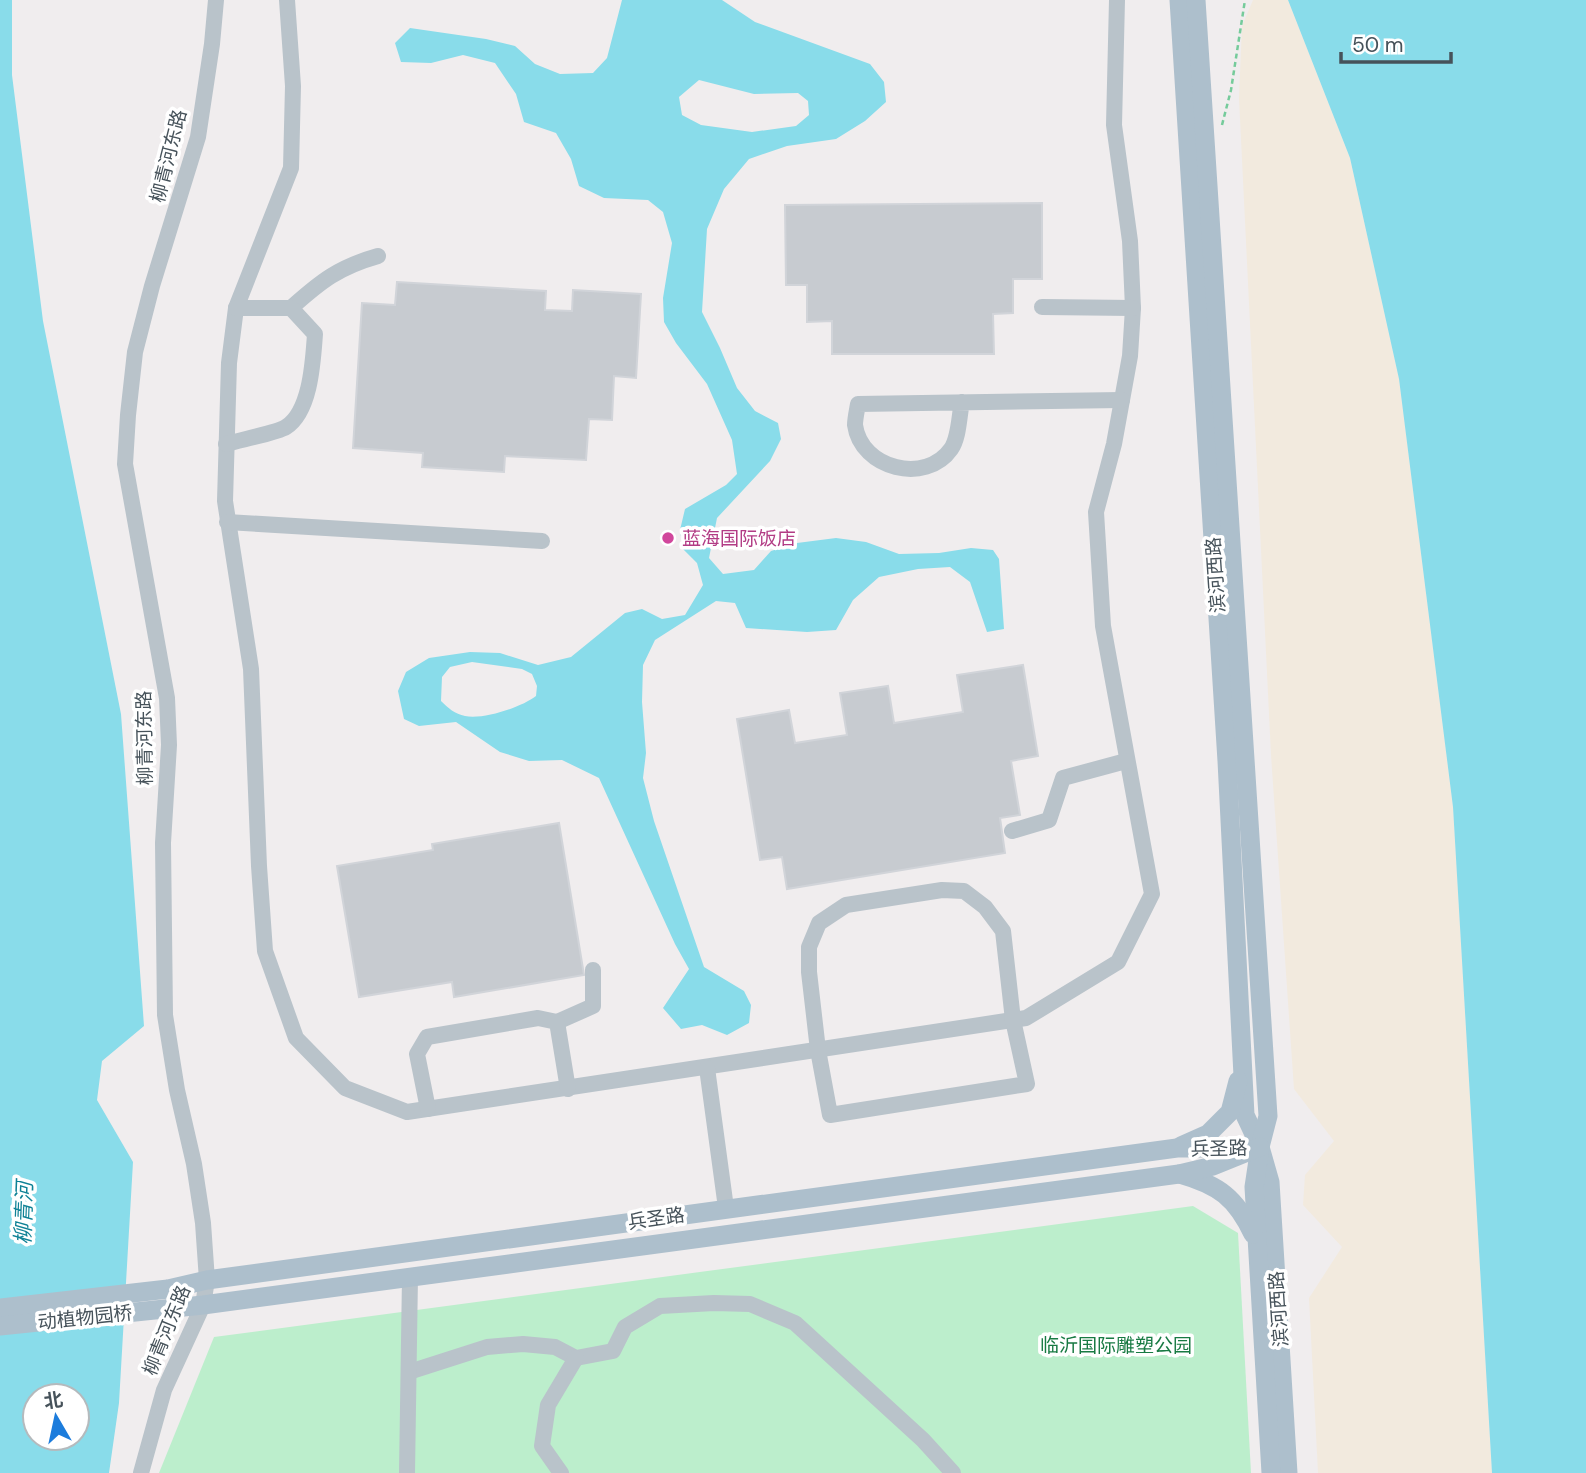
<svg xmlns="http://www.w3.org/2000/svg" width="1586" height="1473" viewBox="0 0 1586 1473" font-family="'DM Sans','Noto Sans SC',sans-serif">
<style>
.green{fill:#bceecc}
.sand{fill:#f2eade}
.water{fill:#89dcea;fill-rule:evenodd}
.building{fill:#c7cbd0;stroke:#d1d4d9;stroke-width:2}
.lines{fill:none;stroke-linecap:round;stroke-linejoin:round}
.path{stroke:#75cb9b;stroke-width:2.5;stroke-dasharray:5 3.5;stroke-linecap:butt}
.minor{stroke:#b9c3ca;stroke-width:16}
.major{stroke:#adbfcc;stroke-width:19}
.hotel-dot{fill:#d1479c;stroke:#fff;stroke-width:2.5}
.labels{text-anchor:middle;stroke-width:7;stroke-linejoin:round;paint-order:stroke}
.street-label{font-size:19px;fill:#46525a;stroke:#fff}
.hotel-label{font-size:19px;fill:#b23c85;stroke:#fff;text-anchor:start}
.park-label{font-size:19px;fill:#187a43;stroke:#fff}
.water-label{font-size:21px;font-style:italic;fill:#0f8296;stroke:#fff}
</style>
<rect width="100%" height="100%" fill="#f0edee"/>
<!-- green -->
<polygon class="green" points="1193,1206 1238,1233 1251,1473 159,1473 214,1337"/>
<!-- sand -->
<polygon class="sand" points="1253,0 1288,0 1350,158 1399,379 1453,807 1492,1473 1318,1473 1309,1298 1342,1247 1303,1205 1305,1175 1334,1141 1294,1089 1271,755 1239,98 1242,26"/>
<!-- water -->
<g class="water">
<path d="M 0,0 L 12,0 L 12,75 L 43,321 L 121,714 L 144,1026 L 102,1061 L 97,1100 L 133,1162 L 119,1403 L 109,1473 L 0,1473 ZM 35,1396 L 77,1396 L 77,1438 L 35,1438 Z"/>
<path d="M 622,0 L 722,0 L 755,22 L 870,64 L 884,82 L 886,102 L 865,121 L 836,139 L 787,146 L 749,159 L 724,189 L 707,229 L 702,312 L 720,348 L 737,388 L 755,411 L 778,423 L 781,439 L 770,461 L 717,518 L 709,558 L 723,574 L 754,570 L 771,551 L 797,543 L 836,538 L 866,542 L 899,554 L 939,553 L 971,548 L 993,550 L 999,559 L 1004,629 L 987,632 L 970,582 L 950,567 L 918,569 L 879,577 L 853,600 L 836,630 L 807,632 L 746,628 L 735,603 L 716,601 L 655,640 L 643,665 L 642,702 L 646,753 L 643,778 L 654,821 L 704,967 L 744,991 L 751,1005 L 749,1023 L 727,1035 L 702,1025 L 681,1029 L 663,1008 L 689,969 L 675,944 L 599,778 L 562,760 L 529,761 L 500,752 L 456,722 L 419,726 L 404,719 L 398,691 L 406,672 L 429,658 L 470,652 L 500,653 L 538,665 L 571,657 L 625,613 L 642,609 L 662,619 L 685,615 L 703,585 L 697,563 L 683,549 L 680,530 L 685,509 L 726,485 L 737,474 L 732,440 L 707,384 L 676,343 L 664,322 L 663,298 L 672,243 L 663,212 L 648,200 L 604,198 L 579,186 L 571,159 L 556,133 L 524,122 L 516,94 L 495,63 L 463,55 L 431,63 L 401,62 L 395,43 L 410,28 L 486,39 L 515,46 L 535,64 L 560,74 L 593,73 L 607,58 ZM 699,80 L 754,94 L 798,93 L 808,101 L 809,115 L 796,126 L 752,132 L 701,125 L 682,115 L 679,97 ZM 472,662 L 522,669 L 532,674 L 537,686 L 536,696 C 522,707 483,720 465,716 C 455,714 448,708 441,701 L 442,677 L 450,667 Z"/>
<polygon points="1288,0 1586,0 1586,1473 1492,1473 1453,807 1399,379 1350,158"/>
</g>
<!-- building -->
<g class="building">
<polygon points="1042,203 1042,279 1013,279 1013,313 993,314 994,354 832,354 832,321 807,322 807,285 786,285 785,205"/>
<polygon points="397,282 546,291 545,310 572,311 573,290 641,294 636,378 614,376 612,420 589,419 586,460 505,456 504,472 422,467 423,453 353,448 362,303 395,305"/>
<polygon points="1023,665 1038,756 1011,761 1020,815 1000,818 1005,853 787,889 782,857 760,860 737,719 789,710 795,743 847,735 840,693 888,686 894,723 963,712 957,675"/>
<polygon points="559,823 584,975 454,997 452,982 359,997 337,866 433,850 432,844"/>
</g>
<g class="lines">
<!-- path -->
<polyline class="path" points="1222,125 1231,90 1245,0"/>
<!-- minor -->
<g class="minor">
<polyline points="287,0 293,86 291,168 236,308 229,363 225,501 251,669 259,866 265,951 296,1038 345,1088 407,1112 1026,1018 1118,962 1152,894 1103,626 1096,512 1114,444 1130,356 1133,308 1130,241 1114,125 1117,0"/>
<polyline points="1042,307 1133,308"/>
<path d="M 291,308 C 321,281 339,267 378,256"/>
<path d="M 962,402 C 959,416 959,438 951,449 C 926,485 861,469 855,425 C 855,419 857,410 858,404 L 1122,400"/>
<path d="M 226,444 C 239,440 277,433 286,427 C 311,411 313,360 315,334 L 291,308 L 236,308"/>
<polyline points="227,522 542,541"/>
<polyline points="1012,831 1049,820 1063,778 1126,761"/>
<polygon points="942,890 964,891 985,907 1003,931 1013,1020 1027,1084 830,1115 818,1050 809,972 809,947 819,923 846,905"/>
<polyline points="557,1022 593,1006 593,970"/>
<polyline points="707,1068 726,1208"/>
<polyline points="428,1109 417,1054 427,1037 538,1018 557,1022 568,1089"/>
<polyline points="409,1372 487,1347 523,1344 555,1347 576,1358 613,1351 625,1327 660,1306 714,1303 750,1304 795,1323 923,1440 953,1473"/>
<polyline points="141,1473 164,1390 203,1305 207,1280 203,1223 194,1164 177,1090 165,1015 163,843 169,745 167,698 125,464 128,415 135,352 152,286 198,137 212,44 216,0"/>
<polyline points="407,1473 410,1276"/>
<polyline points="561,1473 542,1446 548,1405 576,1358"/>
</g>
<!-- major -->
<g class="major">
<polyline points="1179,0 1227,761 1245,1115 1260,1147 1270,1182 1288,1473"/>
<polyline points="1196,0 1268,1116 1260,1147 1254,1187 1271,1473"/>
<polyline points="1181,1146 1208,1134 1230,1112 1238,1081"/>
<path d="M 1180,1174 C 1219,1185 1236,1198 1253,1234"/>
<polyline points="0,1308 168,1289 207,1280 1177,1148 1245,1148"/>
<polyline points="0,1326 203,1305 1179,1174 1213,1166 1260,1147"/>
</g>
</g>
<!-- markers -->
<circle class="hotel-dot" cx="668" cy="538" r="7"/>
<g class="labels">
<!-- street labels -->
<g class="street-label">
<text transform="translate(168 156) rotate(-76)" y="7">柳青河东路</text>
<text transform="translate(1215 575) rotate(-94)" y="7">滨河西路</text>
<text transform="translate(144 738) rotate(-91)" y="7">柳青河东路</text>
<text transform="translate(1219 1148) rotate(-1)" y="7">兵圣路</text>
<text transform="translate(656 1218) rotate(-8)" y="7">兵圣路</text>
<text transform="translate(1278 1309) rotate(-94)" y="7">滨河西路</text>
<text transform="translate(85 1317) rotate(-6)" y="7">动植物园桥</text>
<text transform="translate(166 1330) rotate(-68)" y="7">柳青河东路</text>
</g>
<!-- hotel labels -->
<g class="hotel-label">
<text x="682" y="545">蓝海国际饭店</text>
</g>
<!-- park labels -->
<g class="park-label">
<text x="1116" y="1352">临沂国际雕塑公园</text>
</g>
<!-- water labels -->
<g class="water-label">
<text transform="translate(24 1213) rotate(-88)" y="7">柳青河</text>
</g>
</g>
<!-- north arrow -->
<g transform="translate(56 1417) rotate(351)"><circle r="33" fill="#ffffff" stroke="#b5babd" stroke-width="2"/>
<path d="M0-5L12 26L0 18L-12 26Z" fill="#1c7cdc"/>
<text y="-10" font-size="19" font-weight="bold" text-anchor="middle" fill="#46525a">北</text>
</g>
<!-- scale -->
<path d="M1341 52v10h110v-10" fill="none" stroke="#46525a" stroke-width="3.5"/>
<text x="1352" y="52" font-size="21" fill="#46525a" stroke="#ffffff" stroke-width="5" paint-order="stroke">50 m</text>
</svg>
